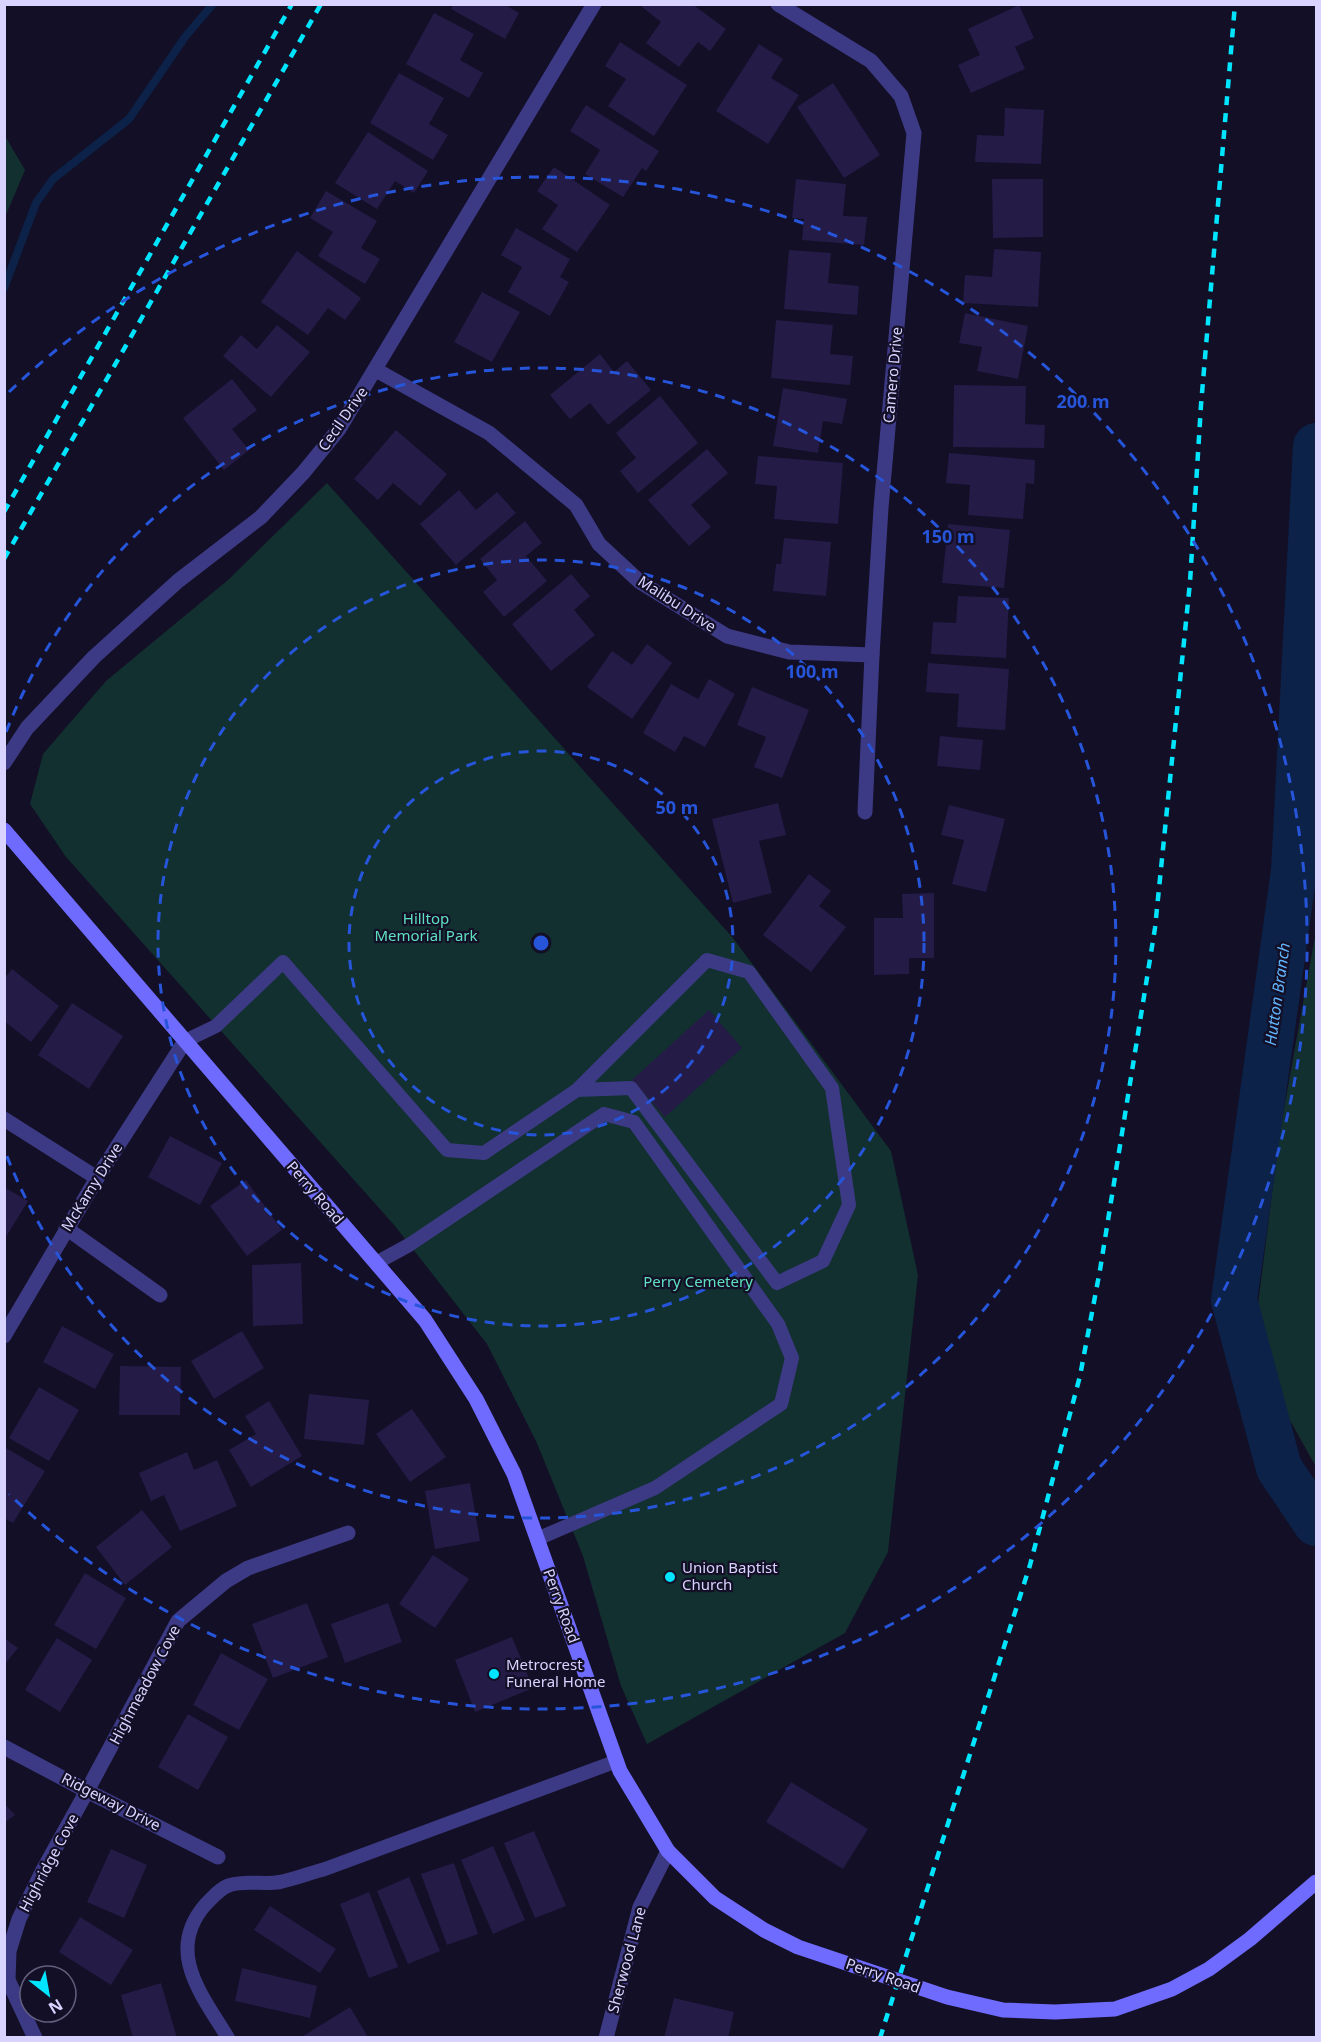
<svg xmlns="http://www.w3.org/2000/svg" width="1321" height="2042" viewBox="0 0 1321 2042" font-family="'Noto Sans',sans-serif">
<style>
.green{fill:#12302f}
.lines{fill:none;stroke-linecap:round;stroke-linejoin:round}
.stream{stroke:#0c2248;stroke-width:8}
.river{stroke:#0c2248;stroke-width:46}
.building{fill:#241b47}
.lane{stroke:#3d3a85;stroke-width:14}
.street{stroke:#3d3a85;stroke-width:15}
.secondary{stroke:#6f6bff;stroke-width:15}
.rail{stroke:#00e5ff;stroke-width:4.5;stroke-dasharray:9 8;stroke-linecap:butt}
.ring{fill:none;stroke:#2655da;stroke-width:3;stroke-dasharray:10 8}
.poi-dot{fill:#00e5ff;stroke:#130f26;stroke-width:2}
.labels{text-anchor:middle;stroke-width:4.5;stroke-linejoin:round;paint-order:stroke}
.street-label{font-size:15px;fill:#d9d4ff;stroke:#130f26}
.park-label{font-size:15px;fill:#5fe0c0;stroke:#130f26}
.poi-label{font-size:15px;fill:#d9d4ff;stroke:#130f26;text-anchor:start}
.water-label{font-size:16px;font-style:italic;fill:#62b6ff;stroke:#130f26}
.centre{fill:#2655da;stroke:#130f26;stroke-width:3}
.ring-label{font-size:18px;text-anchor:middle;font-weight:bold;fill:#2655da;stroke:#130f26;stroke-width:4.5;stroke-linejoin:round;paint-order:stroke}
</style>
<rect width="100%" height="100%" fill="#130f26"/>
<!-- green -->
<g class="green">
<polygon points="5,136 25,170 5,217 4,136"/>
<polygon points="327,483 733,938 891,1151 918,1275 888,1552 845,1633 647,1744 621,1686 583,1556 536,1441 487,1344 395,1226 66,857 30,804 43,754 106,681 228,580"/>
<polygon points="1316,931 1316,1467 1282,1406 1257,1312 1280,1131"/>
</g>
<g class="lines">
<!-- stream -->
<polyline class="stream" points="4,288 36,203 53,179 129,119 185,37 213,4"/>
<!-- river -->
<polyline class="river" points="1316,446 1294,871 1234,1300 1279,1468 1316,1523"/>
</g>
<!-- building -->
<g class="building">
<polygon points="453,4 504,4 519,13 505,39 451,9"/>
<polygon points="644,4 692,4 726,29 710,51 698,42 679,67 646,43 661,22 642,7"/>
<polygon points="1019,5 1034,38 1015,47 1025,69 971,93 958,65 980,55 968,29"/>
<polygon points="434,13 474,34 460,60 483,73 469,98 406,64"/>
<polygon points="620,42 687,85 654,136 608,106 626,79 605,66"/>
<polygon points="759,44 783,59 771,78 799,95 768,144 716,111"/>
<polygon points="399,73 444,98 429,124 448,135 433,160 370,123"/>
<polygon points="833,83 880,155 844,178 797,107"/>
<polygon points="586,105 659,151 646,171 642,168 623,197 585,174 600,150 570,131"/>
<polygon points="1005,108 1044,110 1041,164 975,162 977,135 1004,136"/>
<polygon points="368,132 428,171 414,193 395,181 377,209 335,183"/>
<polygon points="554,167 610,205 577,252 542,229 558,205 537,191"/>
<polygon points="796,179 846,184 843,216 867,217 864,245 802,240 804,219 792,218"/>
<polygon points="992,179 1043,179 1043,237 993,238"/>
<polygon points="326,191 377,221 361,248 380,259 365,284 318,256 333,232 310,218"/>
<polygon points="516,228 570,259 560,277 569,282 550,316 508,292 522,267 501,255"/>
<polygon points="994,249 1041,252 1038,307 963,303 965,275 992,277"/>
<polygon points="789,250 831,253 828,283 859,286 857,315 784,309"/>
<polygon points="297,251 361,298 345,320 328,308 308,335 261,302"/>
<polygon points="482,292 520,312 492,362 454,342"/>
<polygon points="965,313 1028,326 1018,379 977,371 982,347 959,343"/>
<polygon points="776,320 833,325 830,354 853,356 850,385 771,378"/>
<polygon points="277,325 310,352 271,397 223,356 241,335 257,349"/>
<polygon points="600,354 614,372 627,361 651,390 608,425 590,403 570,419 550,395"/>
<polygon points="232,379 257,410 232,429 249,450 224,470 183,418"/>
<polygon points="954,385 1026,386 1025,424 1045,425 1044,448 953,447"/>
<polygon points="783,388 847,399 842,424 823,421 818,453 773,446"/>
<polygon points="660,396 698,443 638,493 620,471 636,458 616,433"/>
<polygon points="396,430 447,474 420,506 393,483 378,500 354,479"/>
<polygon points="707,449 728,473 691,505 711,527 689,546 648,500"/>
<polygon points="949,453 1035,460 1034,484 1026,483 1023,519 968,515 970,485 946,483"/>
<polygon points="758,456 843,463 838,524 774,519 777,486 755,484"/>
<polygon points="459,490 476,510 497,492 516,513 456,565 420,524"/>
<polygon points="525,521 542,543 526,556 547,581 504,617 483,592 497,580 480,559"/>
<polygon points="948,524 1010,530 1004,588 942,583"/>
<polygon points="784,538 831,542 826,596 773,591 776,564 781,564"/>
<polygon points="571,574 590,596 574,610 595,635 551,671 512,624"/>
<polygon points="958,596 1009,598 1006,658 931,654 933,622 956,623"/>
<polygon points="647,644 672,663 632,719 587,687 612,651 632,665"/>
<polygon points="928,663 1009,669 1005,730 957,727 959,694 926,692"/>
<polygon points="709,679 735,694 705,747 684,736 675,752 643,733 671,684 698,699"/>
<polygon points="752,687 809,710 782,778 754,767 766,737 737,725"/>
<polygon points="940,736 983,740 980,770 937,766"/>
<polygon points="778,803 786,835 759,841 772,893 733,903 712,819"/>
<polygon points="949,805 1005,819 986,892 952,884 964,840 941,835"/>
<polygon points="809,874 831,891 819,906 846,927 811,972 763,935"/>
<polygon points="934,893 934,958 909,958 909,974 874,975 874,918 903,918 902,894"/>
<polygon points="12,969 59,1006 31,1042 4,1021 4,979"/>
<polygon points="72,1003 123,1036 89,1089 38,1055"/>
<polygon points="709,1010 742,1048 665,1117 632,1080"/>
<polygon points="170,1136 222,1163 200,1205 148,1177"/>
<polygon points="246,1180 282,1230 247,1256 210,1206"/>
<polygon points="4,1187 28,1201 4,1240"/>
<polygon points="301,1263 303,1324 253,1326 252,1265"/>
<polygon points="62,1326 114,1354 95,1389 43,1362"/>
<polygon points="242,1331 264,1368 214,1399 191,1361"/>
<polygon points="120,1366 181,1367 180,1415 119,1415"/>
<polygon points="39,1387 79,1410 49,1461 9,1438"/>
<polygon points="309,1394 369,1400 364,1445 304,1439"/>
<polygon points="269,1401 302,1456 251,1487 229,1450 256,1434 245,1416"/>
<polygon points="412,1409 446,1457 410,1482 376,1434"/>
<polygon points="6,1448 45,1471 13,1523 4,1518"/>
<polygon points="187,1452 194,1470 217,1460 237,1506 180,1531 164,1495 151,1501 139,1473"/>
<polygon points="470,1483 480,1541 435,1549 425,1491"/>
<polygon points="142,1510 172,1547 125,1585 96,1547"/>
<polygon points="433,1555 469,1579 435,1628 399,1604"/>
<polygon points="85,1573 126,1598 96,1649 54,1625"/>
<polygon points="307,1603 328,1657 273,1678 252,1624"/>
<polygon points="388,1603 402,1642 345,1663 331,1624"/>
<polygon points="512,1637 533,1688 475,1712 455,1660"/>
<polygon points="4,1638 18,1648 4,1665"/>
<polygon points="57,1638 92,1660 60,1712 25,1690"/>
<polygon points="221,1653 268,1679 239,1730 193,1705"/>
<polygon points="188,1714 228,1737 198,1790 158,1767"/>
<polygon points="791,1782 868,1829 843,1869 766,1822"/>
<polygon points="4,1803 15,1815 4,1823"/>
<polygon points="534,1831 566,1906 535,1918 504,1843"/>
<polygon points="493,1846 525,1920 493,1934 461,1860"/>
<polygon points="111,1849 147,1865 124,1918 87,1902"/>
<polygon points="454,1863 478,1934 447,1945 421,1874"/>
<polygon points="409,1877 440,1951 408,1964 377,1891"/>
<polygon points="369,1892 398,1967 369,1978 340,1904"/>
<polygon points="270,1906 336,1949 320,1973 254,1930"/>
<polygon points="80,1917 133,1950 111,1985 59,1952"/>
<polygon points="242,1968 317,1986 310,2018 235,2001"/>
<polygon points="161,1983 177,2038 133,2038 121,1995"/>
<polygon points="674,1998 734,2012 728,2038 664,2038"/>
<polygon points="350,2007 368,2037 300,2038"/>
</g>
<g class="lines">
<!-- lane -->
<g class="lane">
<polyline points="185,1041 216,1026 283,962 447,1150 484,1153 577,1090 707,960 749,972 832,1088 849,1205 823,1261 777,1283 631,1088 577,1090"/>
<polyline points="376,1263 409,1245 604,1114 634,1122 778,1324 792,1358 781,1404 655,1488 537,1539"/>
<path d="M 228,2038 C 202,1995 165,1952 205,1905 C 212,1898 220,1888 230,1885 C 246,1880 264,1885 280,1882 C 295,1879 310,1873 325,1869 L 617,1761"/>
</g>
<!-- street -->
<g class="street">
<polyline points="778,4 871,61 901,96 914,133 881,508 872,655 865,812"/>
<polyline points="376,370 489,433 576,505 599,544 640,582 727,636 789,652 872,655"/>
<polyline points="4,763 27,728 94,657 178,581 261,517 303,473 339,429 594,4"/>
<polyline points="4,1119 97,1178"/>
<polyline points="66,1228 160,1295"/>
<polyline points="4,1336 97,1178 185,1041"/>
<polyline points="4,1747 87,1791 218,1857"/>
<polyline points="35,2038 8,1980 9,1951 19,1919 42,1872 87,1791 178,1621 226,1581 248,1568 348,1533"/>
<polyline points="606,2038 640,1907 668,1851"/>
</g>
<!-- secondary -->
<polyline class="secondary" points="4,830 425,1320 476,1399 514,1474 620,1771 668,1851 715,1898 764,1930 798,1947 947,1997 1003,2010 1055,2012 1115,2009 1172,1989 1209,1969 1250,1939 1316,1882"/>
<!-- rail -->
<g class="rail">
<polyline points="4,512 292,4"/>
<polyline points="4,559 321,4"/>
<polyline points="880,2038 1030,1565 1080,1376 1100,1270 1155,928 1190,582 1201,405 1235,4"/>
</g>
</g>
<!-- distance rings -->
<g class="ring">
<circle cx="541" cy="943" r="192"/>
<circle cx="541" cy="943" r="383"/>
<path d="M6 732A575 575 0 1 1 6 1154"/>
<path d="M9 392A766 766 0 1 1 9 1494"/>
</g>
<!-- markers -->
<g class="poi-dot">
<circle cx="670" cy="1577" r="6"/>
<circle cx="494" cy="1674" r="6"/>
</g>
<g class="labels">
<!-- street labels -->
<g class="street-label">
<text transform="translate(893 375) rotate(-85)" y="5">Camero Drive</text>
<text transform="translate(343 419) rotate(-55)" y="5">Cecil Drive</text>
<text transform="translate(677 604) rotate(33)" y="5">Malibu Drive</text>
<text transform="translate(92 1187) rotate(-58)" y="5">McKamy Drive</text>
<text transform="translate(315 1193) rotate(49)" y="5">Perry Road</text>
<text transform="translate(561 1606) rotate(70)" y="5">Perry Road</text>
<text transform="translate(145 1685) rotate(-62)" y="5">Highmeadow Cove</text>
<text transform="translate(111 1802) rotate(27)" y="5">Ridgeway Drive</text>
<text transform="translate(49 1863) rotate(-62)" y="5">Highridge Cove</text>
<text transform="translate(627 1960) rotate(-75)" y="5">Sherwood Lane</text>
<text transform="translate(883 1976) rotate(19)" y="5">Perry Road</text>
</g>
<!-- park labels -->
<g class="park-label">
<text x="426" y="924">Hilltop<tspan x="426" dy="17">Memorial Park</tspan></text>
<text x="698" y="1287">Perry Cemetery</text>
</g>
<!-- poi labels -->
<g class="poi-label">
<text x="682" y="1573">Union Baptist<tspan x="682" dy="17">Church</tspan></text>
<text x="506" y="1670">Metrocrest<tspan x="506" dy="17">Funeral Home</tspan></text>
</g>
<!-- water labels -->
<g class="water-label">
<text transform="translate(1277 994) rotate(-82)" y="6">Hutton Branch</text>
</g>
</g>
<circle cx="541" cy="943" r="9" class="centre"/>
<g class="ring-label">
<text x="1083" y="408">200 m</text>
<text x="948" y="543">150 m</text>
<text x="812" y="678">100 m</text>
<text x="677" y="814">50 m</text>
</g>
<!-- border -->
<rect width="1321" height="2042" fill="none" stroke="#d9d4ff" stroke-width="12"/>
<!-- north arrow -->
<g transform="translate(48 1994) rotate(149)"><circle r="28" fill="#130f26" stroke="#625e7d" stroke-width="1.5"/>
<path d="M0-4.5L10 22L0 15L-10 22Z" fill="#00e5ff"/>
<text y="-9" font-size="16" font-weight="bold" text-anchor="middle" fill="#d9d4ff">N</text>
</g>
</svg>
